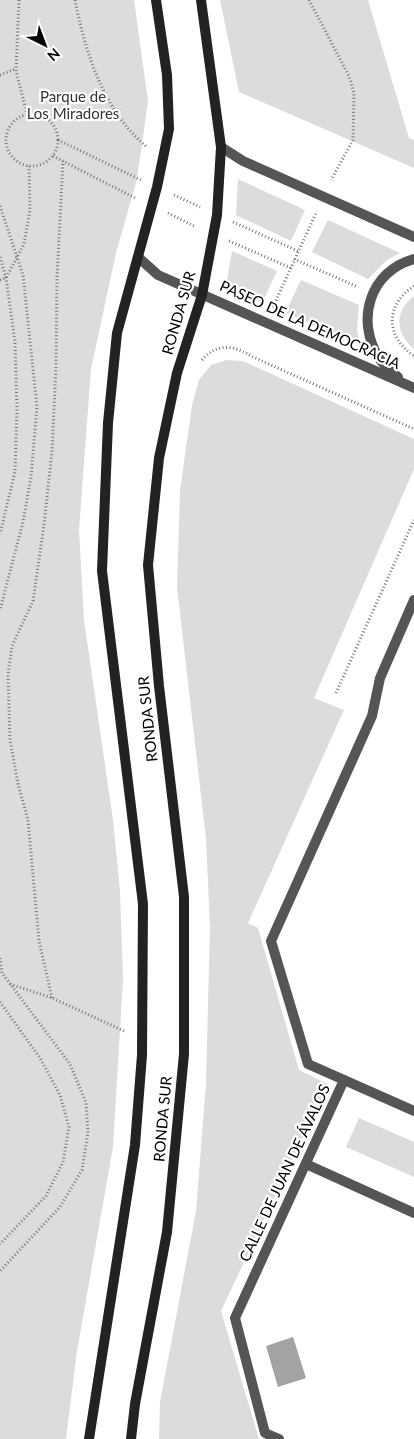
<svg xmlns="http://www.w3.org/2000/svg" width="414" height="1439" viewBox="0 0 414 1439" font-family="Lato,sans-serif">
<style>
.green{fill:#dcdcdc}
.water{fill:#a3a3a3}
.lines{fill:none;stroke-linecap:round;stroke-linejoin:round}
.path{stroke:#777;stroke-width:3;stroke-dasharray:1 2.5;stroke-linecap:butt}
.minor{stroke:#555;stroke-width:10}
.tertiary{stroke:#555;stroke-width:10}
.secondary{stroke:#222;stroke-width:10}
.labels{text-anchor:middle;stroke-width:4.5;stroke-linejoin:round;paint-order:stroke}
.park-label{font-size:15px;fill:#333;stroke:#fff}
.street-label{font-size:15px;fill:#000;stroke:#fff}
</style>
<rect width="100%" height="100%" fill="#fff"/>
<!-- green -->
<g class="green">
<polygon points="0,0 134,0 148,101 137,179 116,253 91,369 79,530 84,620 113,820 120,891 123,980 113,1147 77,1351 66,1439 0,1439"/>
<polygon points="220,0 368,0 409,138 414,140 414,168 239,92"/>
<polygon points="238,179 305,210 291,241 236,215"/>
<polygon points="328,220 400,253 387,260 368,279 312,252"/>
<polygon points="232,251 277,271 262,303 226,285"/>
<polygon points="301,280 359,305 357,329 360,345 285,313"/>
<path d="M 414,296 L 414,349 C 395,333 394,311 414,296 Z"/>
<polygon points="227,360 243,361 414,439 414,469 314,698 344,710 248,923 258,928 299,1070 328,1084 221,1311 259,1439 159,1439 160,1402 196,1211 206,1083 210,927 206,839 177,587 180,491 192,405 199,380 211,365"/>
<polygon points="359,1118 414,1142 414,1177 346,1147"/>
</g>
<!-- water -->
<polygon class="water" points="293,1337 306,1378 278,1387 266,1346"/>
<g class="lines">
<!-- path -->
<g class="path">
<polyline points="19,0 16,71 27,114"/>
<path d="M 75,0 C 85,52 104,112 147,147"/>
<polyline points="309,0 349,76 354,93 353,140 331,180"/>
<polyline points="0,75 15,69"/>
<circle cx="32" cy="140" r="26"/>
<polyline points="58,140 141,180"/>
<polyline points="53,156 135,198"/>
<polyline points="174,195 200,207"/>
<polyline points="0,206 23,275 37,407 31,477 23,522 0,610"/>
<polyline points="168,213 196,227"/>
<polyline points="233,222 298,251"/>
<polyline points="229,241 291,268"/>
<polyline points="0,257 6,278 15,342 17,409 15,472 0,534"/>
<polyline points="294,259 358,287"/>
<polyline points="0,280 6,278 24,244 30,210 29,166"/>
<path d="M 414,286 C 385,305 385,336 414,356"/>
<polyline points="273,307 316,213"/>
<path d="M 202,360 C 216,343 234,345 251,356 L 414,429"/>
<polyline points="336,693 414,520"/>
<polyline points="0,958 2,973 70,1064 86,1103 88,1133 82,1170 60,1207 0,1271"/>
<polyline points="10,984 52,998 124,1031"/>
<polyline points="52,998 39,941 28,820 18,784 10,740 8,674 12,646 33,601 44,525 52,451 56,366 57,277 63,161"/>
<polyline points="0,1002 40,1058 60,1095 69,1127 63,1162 46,1196 0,1244"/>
</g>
<!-- minor -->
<g class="minor">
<polyline points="414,600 380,678 372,716 271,941 308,1064 414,1111"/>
<polyline points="306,1164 414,1213"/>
<polyline points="279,1439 265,1433 235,1318 344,1080"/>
</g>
<!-- tertiary -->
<g class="tertiary">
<polyline points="221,147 243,161 414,237"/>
<polyline points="139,258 158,275 414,388"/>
<path d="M 398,377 C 392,372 383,365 379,358 C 355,320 370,271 414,259"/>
</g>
<!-- secondary -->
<g class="secondary">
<polyline points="89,1439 135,1145 142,1055 143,904 102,571 108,423 117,333 157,187 169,129 167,75 156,0"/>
<polyline points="131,1439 135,1404 167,1232 184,1054 184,897 159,686 148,565 159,458 177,373 202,295 217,215 221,147 201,0"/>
</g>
</g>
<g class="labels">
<!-- park labels -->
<g class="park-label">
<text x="73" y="102">Parque de<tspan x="73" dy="17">Los Miradores</tspan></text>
</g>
<!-- street labels -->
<g class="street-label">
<text transform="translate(179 313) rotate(-74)" y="5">RONDA SUR</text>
<text transform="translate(310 325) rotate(24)" y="5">PASEO DE LA DEMOCRACIA</text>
<text transform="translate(148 719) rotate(-96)" y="5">RONDA SUR</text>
<text transform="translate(163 1119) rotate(-85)" y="5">RONDA SUR</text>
<text transform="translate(285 1173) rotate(-65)" y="5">CALLE DE JUAN DE ÁVALOS</text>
</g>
</g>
<!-- north arrow -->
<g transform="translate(45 45) rotate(138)" stroke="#ffffff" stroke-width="4" paint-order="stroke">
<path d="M0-4L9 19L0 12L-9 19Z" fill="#000000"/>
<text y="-8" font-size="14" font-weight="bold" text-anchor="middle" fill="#000000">N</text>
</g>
</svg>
